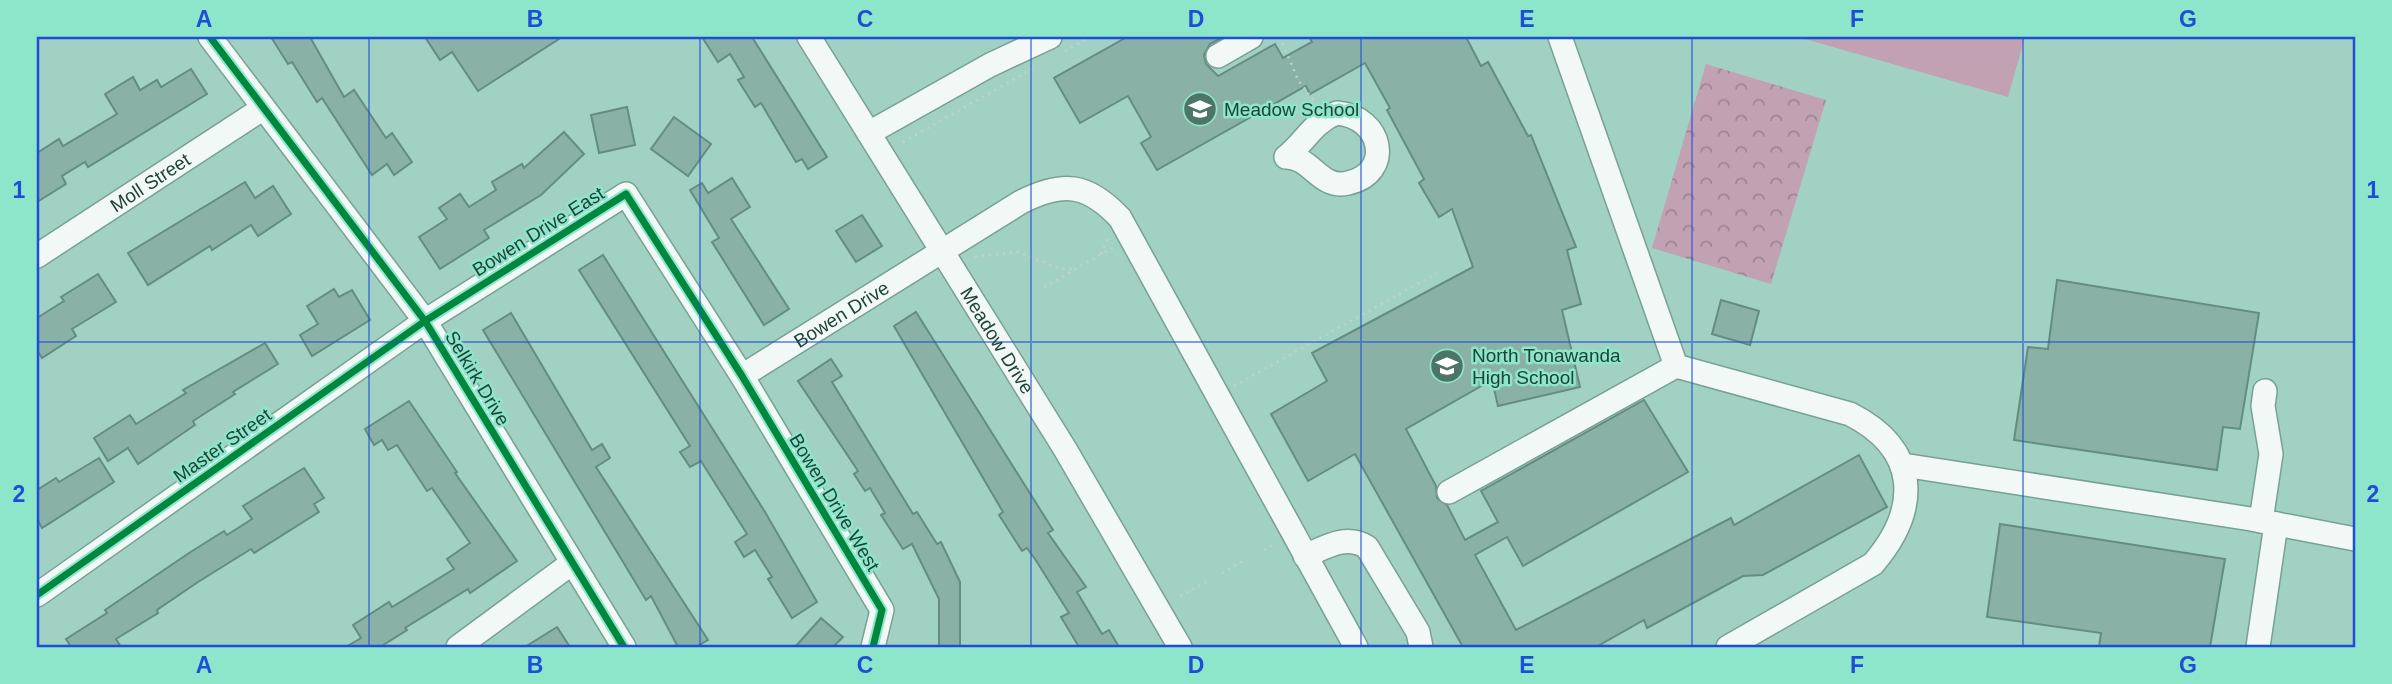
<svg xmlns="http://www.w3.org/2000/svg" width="2392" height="684" viewBox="0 0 2392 684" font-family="Arial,sans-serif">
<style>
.park{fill:url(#park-crowns)}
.pitch{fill:#c2a1b3}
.building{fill:#8ab1a5;stroke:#648d82;stroke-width:2}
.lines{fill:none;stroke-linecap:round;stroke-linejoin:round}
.minor-casing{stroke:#78a094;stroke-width:26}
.path{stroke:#c2d1cc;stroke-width:2.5;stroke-dasharray:2 5;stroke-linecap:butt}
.minor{stroke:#f1f8f6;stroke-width:23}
.cycleway-casing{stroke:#8de5ca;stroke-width:11}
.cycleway{stroke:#00873e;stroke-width:7}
.grid{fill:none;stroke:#1d4ed8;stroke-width:2;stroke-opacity:0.55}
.labels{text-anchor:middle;stroke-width:5;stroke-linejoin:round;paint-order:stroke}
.poi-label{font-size:19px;fill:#1e4338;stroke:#8de5ca;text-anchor:start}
.street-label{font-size:19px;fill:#1e4338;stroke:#8de5ca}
.neatline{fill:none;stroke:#1d4ed8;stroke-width:2.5}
.grid-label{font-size:23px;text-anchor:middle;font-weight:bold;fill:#1d4ed8}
</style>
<defs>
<pattern id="park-crowns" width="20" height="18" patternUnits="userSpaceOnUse" patternTransform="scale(1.75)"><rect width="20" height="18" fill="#c2a1b3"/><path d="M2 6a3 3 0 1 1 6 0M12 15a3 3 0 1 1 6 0" fill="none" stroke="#9d8593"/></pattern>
</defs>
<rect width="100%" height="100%" fill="#a1d1c2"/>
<!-- park -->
<polygon class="park" points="1706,64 1826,100 1771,284 1652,248"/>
<!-- pitch -->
<polygon class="pitch" points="1798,37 2025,37 2008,97"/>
<!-- building -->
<g class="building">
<polygon points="271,37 310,37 344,97 354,90 386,138 392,133 412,162 394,175 387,164 372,175 322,98 317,102 292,62 288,64"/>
<polygon points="425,37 562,37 478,91 452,52 440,60"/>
<polygon points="702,37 752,37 827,157 808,169 802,159 796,162 761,103 755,107 738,80 744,77 730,54 718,62"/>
<polygon points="1127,37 1223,37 1210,44 1204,55 1206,64 1218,76 1275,44 1283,58 1312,42 1309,37 1466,37 1481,66 1488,62 1528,136 1531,135 1576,247 1567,250 1581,304 1562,310 1580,387 1498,406 1492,380 1406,429 1436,486 1437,498 1447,505 1465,540 1498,522 1481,491 1644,400 1688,472 1523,566 1507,537 1475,555 1516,630 1731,518 1734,525 1859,455 1887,507 1763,575 1743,576 1647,628 1644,620 1596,647 1463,647 1355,454 1308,481 1271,414 1327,381 1312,353 1473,267 1452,209 1439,217 1419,183 1424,179 1387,110 1390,108 1365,63 1310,94 1306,86 1157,170 1141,143 1151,137 1128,96 1080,123 1054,78"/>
<polygon points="191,69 207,94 88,167 85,162 62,176 66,184 37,202 37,153 59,139 63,146 117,114 105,94 133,77 140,90 157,80 161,87"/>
<polygon points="627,107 635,145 599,153 591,115"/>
<polygon points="674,117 711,144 688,176 651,149"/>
<polygon points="564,132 584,154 541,195 484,230 489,238 440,269 419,237 447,219 439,208 460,194 469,207 496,190 492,182 522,164 524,168"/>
<polygon points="732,178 750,207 731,219 789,309 764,325 712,242 719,238 690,190 702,183 708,193"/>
<polygon points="245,182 255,198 273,186 291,214 258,236 251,225 212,250 210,246 148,285 128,253"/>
<polygon points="862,215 882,246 856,262 836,231"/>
<polygon points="603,255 765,512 817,602 792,618 768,579 772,577 755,550 744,557 735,542 747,534 701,461 690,467 680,452 690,446 579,270"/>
<polygon points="98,274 116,302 72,329 76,336 42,358 37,350 37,318 64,301 61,297"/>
<polygon points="2057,280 2259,313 2240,429 2223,427 2217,470 2014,440 2028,347 2048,349"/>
<polygon points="334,289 339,297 352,290 370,320 312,356 300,335 318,324 307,306"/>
<polygon points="1721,300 1759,311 1750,345 1712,334"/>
<polygon points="916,312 1053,530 1048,533 1086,587 1077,592 1102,634 1109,630 1119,647 1079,647 1061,617 1069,613 1035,559 1027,548 1022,551 999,515 1003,512 894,326"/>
<polygon points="511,313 592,450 602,444 610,458 596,467 708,640 696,647 678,647 651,596 646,600 483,330"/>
<polygon points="265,343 278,364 233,392 235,394 193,421 195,425 138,464 128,448 108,461 94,438 130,415 136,424 186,393 183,390"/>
<polygon points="831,359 842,376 832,382 913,514 917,512 937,544 941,542 960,582 960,646 939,646 939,599 912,544 903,549 881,515 885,513 870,488 865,491 854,474 858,471 798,381"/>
<polygon points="409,401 457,472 455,473 517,561 470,593 468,589 405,628 407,630 380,647 346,647 361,638 353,625 389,602 392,607 454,569 447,559 470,543 432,488 427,491 397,445 388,450 382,440 374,445 365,429"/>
<polygon points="99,458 114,482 42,528 37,519 37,490 56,478 59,482"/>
<polygon points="304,468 324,498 314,504 319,512 254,553 251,549 198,582 157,610 158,613 116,639 121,647 71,647 66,639 107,613 105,610 189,553 224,531 227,535 252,519 243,506"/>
<polygon points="2000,524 2225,559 2210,647 2099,647 2101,633 1987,617"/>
<polygon points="821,618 843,637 833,647 795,647"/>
<polygon points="557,627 570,647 525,647"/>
</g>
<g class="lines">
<!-- minor casing -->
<g class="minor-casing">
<g id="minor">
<polyline points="210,37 425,321 624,647"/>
<path id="s1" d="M 809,37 L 1065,449 L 1180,647"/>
<path d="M 1560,37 L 1676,366 L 1850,414 C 1919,449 1921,508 1873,564 L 1728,647"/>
<polyline points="1218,56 1251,37"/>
<path d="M 1337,113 C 1383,117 1394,173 1348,183 C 1320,190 1312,157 1286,157 C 1305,142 1314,121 1337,113 Z"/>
<polyline points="869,133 990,65 1050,37"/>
<path id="s2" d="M 37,256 L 262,109"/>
<path id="s3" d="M 742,376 L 1021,202 C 1063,181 1087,183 1120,218 L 1356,647"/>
<polyline points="1903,465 2251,519 2355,539"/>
<polyline points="1449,492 1676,366"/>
<polyline points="2261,521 2271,454 2263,406 2265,391"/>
<path d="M 1305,556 C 1326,547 1346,534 1367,547 L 1418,632 L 1421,647"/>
<polyline points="37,595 425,321 626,194 742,376 882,610 873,647"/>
<polyline points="458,647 572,563"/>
<polyline points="2258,647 2276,524"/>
</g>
</g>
<!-- path -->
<g class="path">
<polyline points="1280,37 1298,80 1314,101"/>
<polyline points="1065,51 1090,37"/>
<polyline points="903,142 1034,68"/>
<polyline points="1101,254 1108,238"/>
<polyline points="975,257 1018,252 1061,269 1076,269"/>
<polyline points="1044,287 1114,247"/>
<polyline points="1234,386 1437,273"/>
<polyline points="1264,550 1276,543"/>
<polyline points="1222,573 1246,559"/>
<polyline points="1180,596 1206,582"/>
</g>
<!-- minor -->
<use href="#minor" class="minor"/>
<!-- cycleway casing -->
<g class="cycleway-casing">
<g id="cycleway">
<polyline points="210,37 425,321 624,647"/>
<polyline points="37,595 425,321 626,194 742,376 882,610 873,647"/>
</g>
</g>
<!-- cycleway -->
<use href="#cycleway" class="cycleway"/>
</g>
<!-- grid -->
<path class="grid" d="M 369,37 L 369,647M 700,37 L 700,647M 1031,37 L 1031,647M 1361,37 L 1361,647M 1692,37 L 1692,647M 2023,37 L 2023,647M 37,342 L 2355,342"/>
<!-- icons -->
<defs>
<g id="school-disc" transform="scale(1.75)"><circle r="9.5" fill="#4c7568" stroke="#8de5ca"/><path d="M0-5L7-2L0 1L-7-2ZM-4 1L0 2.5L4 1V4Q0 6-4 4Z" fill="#fff"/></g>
</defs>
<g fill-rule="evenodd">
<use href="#school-disc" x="1200" y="109"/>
<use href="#school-disc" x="1447" y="366"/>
</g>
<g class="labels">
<!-- poi labels -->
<g class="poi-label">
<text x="1224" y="116">Meadow School</text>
<text x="1472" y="362">North Tonawanda<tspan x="1472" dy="22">High School</tspan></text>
</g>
<!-- street labels -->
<g class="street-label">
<text dy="7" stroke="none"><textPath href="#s2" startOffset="135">Moll Street</textPath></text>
<text transform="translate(538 231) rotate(-32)" y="7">Bowen Drive East</text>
<text dy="7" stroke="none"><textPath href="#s3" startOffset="117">Bowen Drive</textPath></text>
<text dy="7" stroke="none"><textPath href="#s1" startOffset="357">Meadow Drive</textPath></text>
<text transform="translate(478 378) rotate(59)" y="7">Selkirk Drive</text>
<text transform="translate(222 445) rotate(-35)" y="7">Master Street</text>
<text transform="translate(835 502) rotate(59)" y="7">Bowen Drive West</text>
</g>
</g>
<!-- border -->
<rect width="2392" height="684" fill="none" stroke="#8de5ca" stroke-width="77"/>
<rect x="38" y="38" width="2316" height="608" class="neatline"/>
<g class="grid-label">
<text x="204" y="27">A</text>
<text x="535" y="27">B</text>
<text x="865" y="27">C</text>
<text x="1196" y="27">D</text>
<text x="1527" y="27">E</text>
<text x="1857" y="27">F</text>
<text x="2188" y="27">G</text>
<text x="19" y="198">1</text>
<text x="2373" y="198">1</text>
<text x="19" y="502">2</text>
<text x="2373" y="502">2</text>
<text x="204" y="673">A</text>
<text x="535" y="673">B</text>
<text x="865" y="673">C</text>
<text x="1196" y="673">D</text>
<text x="1527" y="673">E</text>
<text x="1857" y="673">F</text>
<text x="2188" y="673">G</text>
</g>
</svg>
